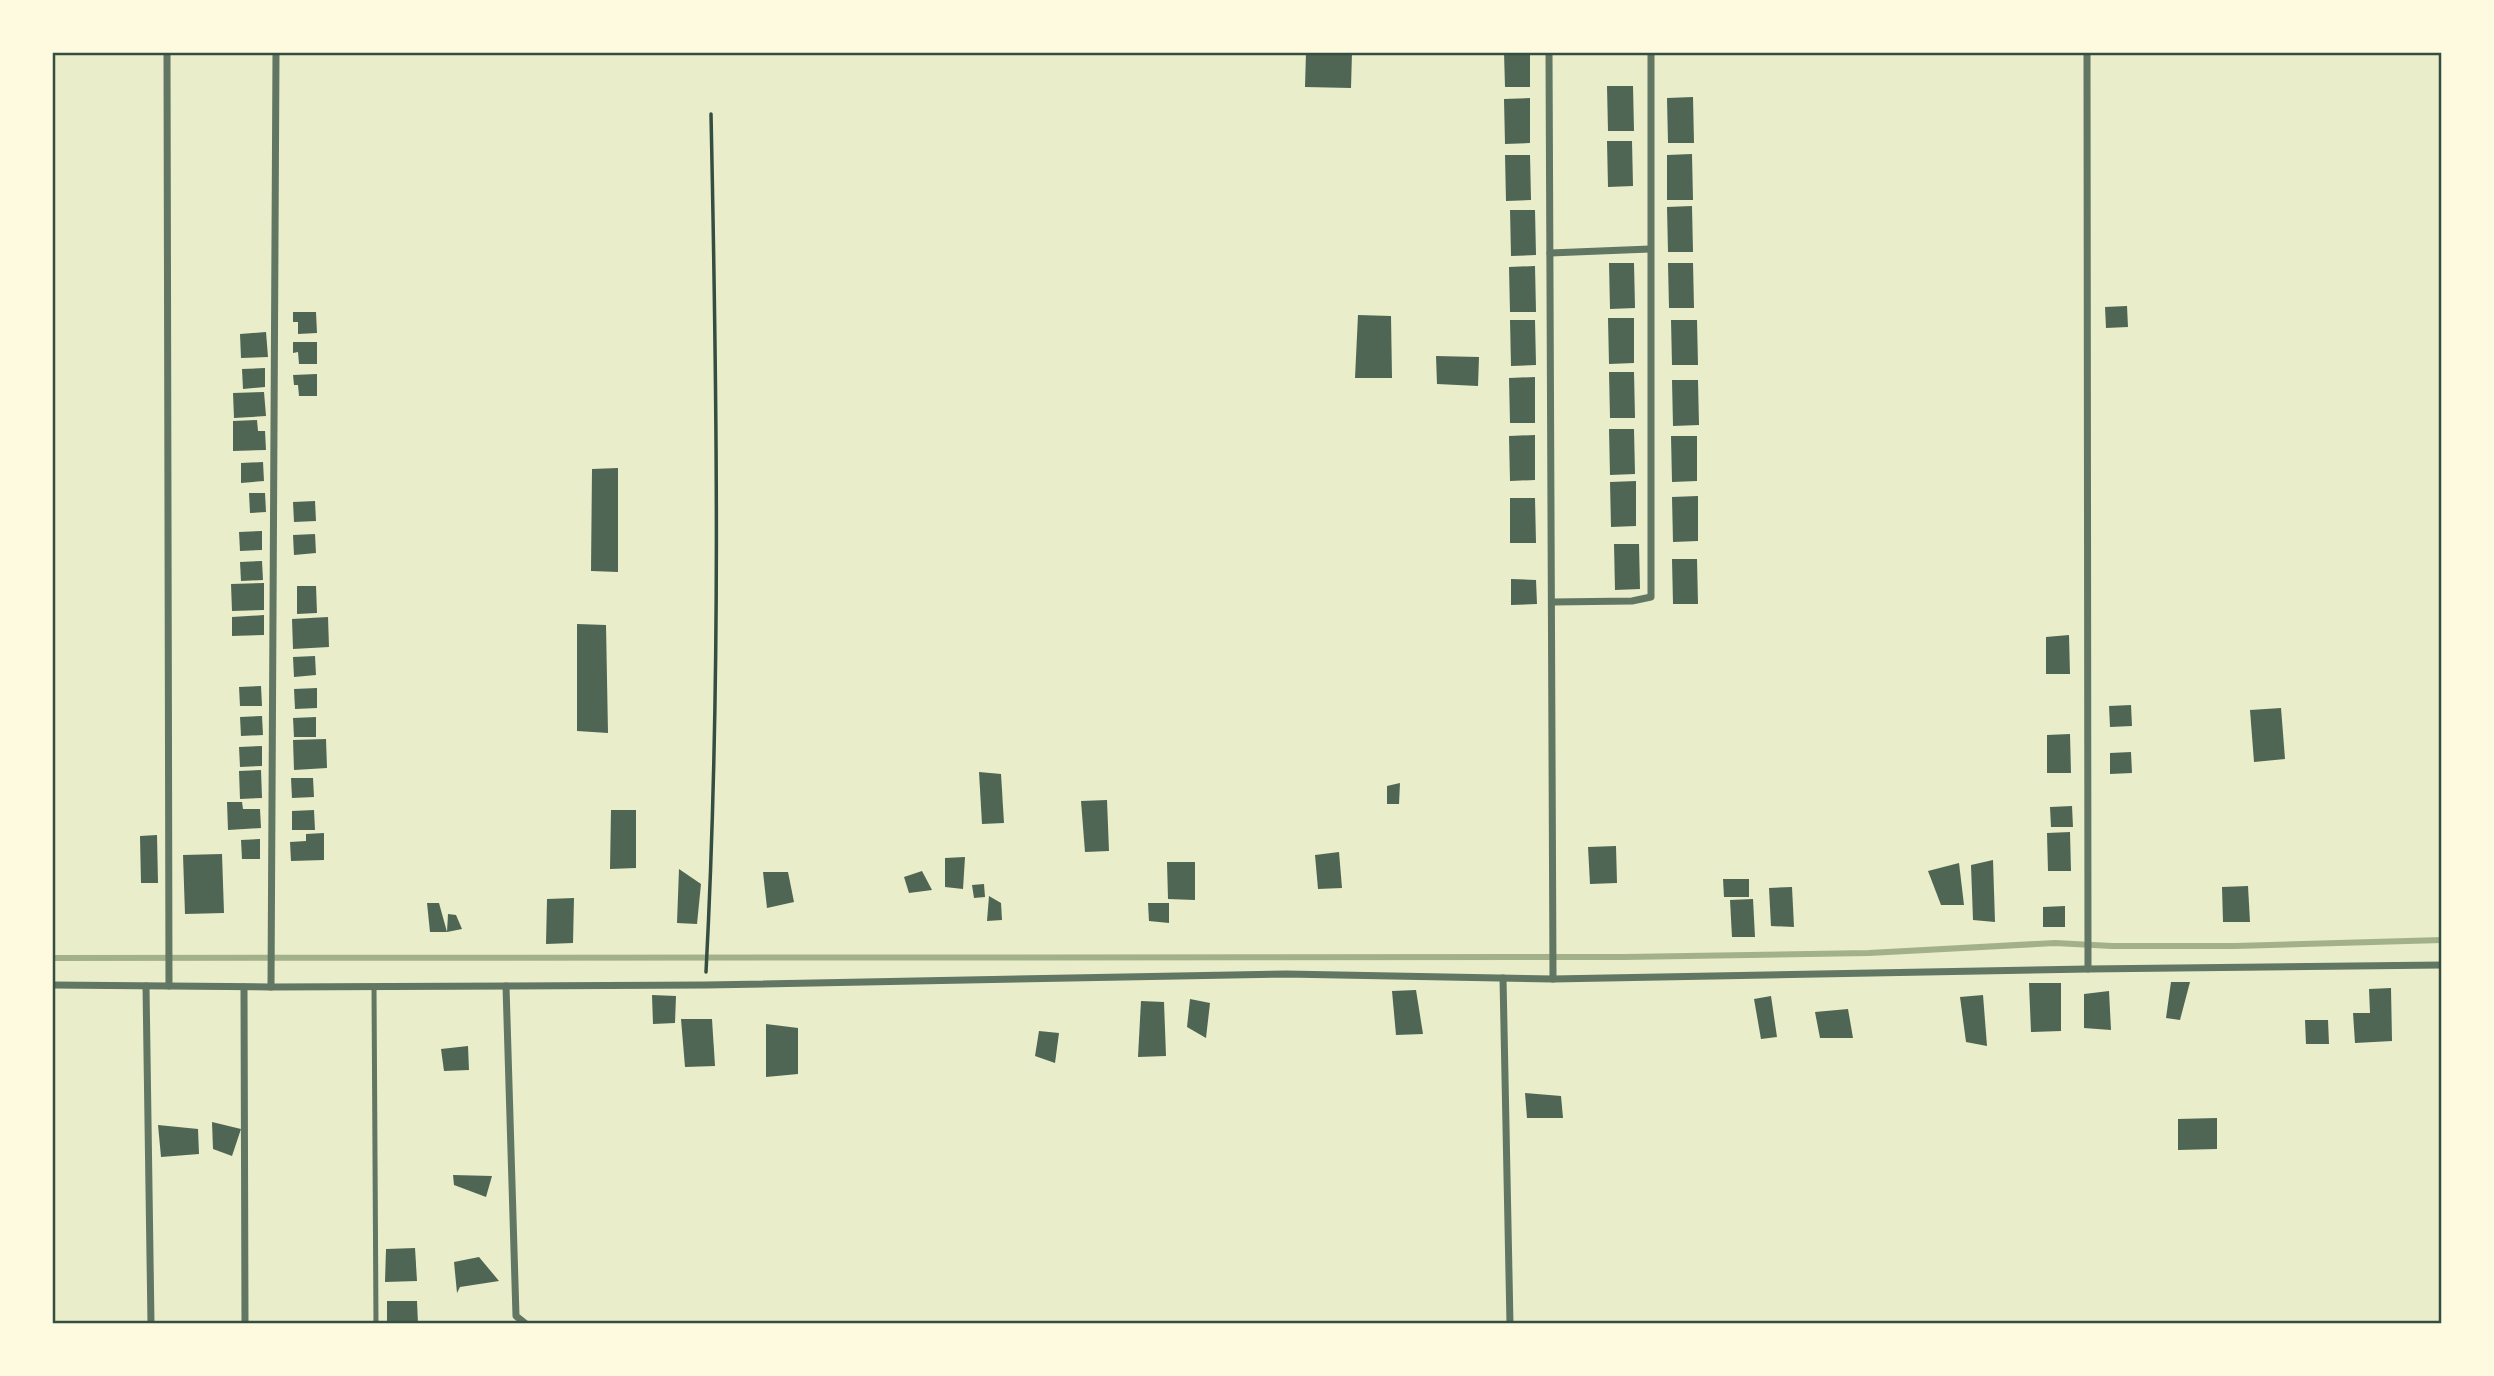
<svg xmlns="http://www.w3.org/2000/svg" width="2494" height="1376" viewBox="0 0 2494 1376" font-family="Poppins,sans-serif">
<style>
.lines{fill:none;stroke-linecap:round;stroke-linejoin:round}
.stream{stroke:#a3b18a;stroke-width:6}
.building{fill:#4f6655}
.path{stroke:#344e41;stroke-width:3.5}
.service{stroke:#617663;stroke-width:5}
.minor{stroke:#617663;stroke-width:7}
.neatline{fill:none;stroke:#344e41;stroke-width:2.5}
</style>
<rect width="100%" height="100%" fill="#e9edc9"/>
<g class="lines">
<!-- stream -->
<polyline class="stream" points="52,958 1624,957 1869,953 2055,943 2112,946 2235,946 2442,940"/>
</g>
<!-- building -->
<g class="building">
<polygon points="1306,52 1352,52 1351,88 1305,87"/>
<polygon points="1504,52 1530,52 1530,87 1505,87"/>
<polygon points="1607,86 1633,86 1634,131 1608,131"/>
<polygon points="1693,97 1694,143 1668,143 1667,98"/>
<polygon points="1530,98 1530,143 1505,144 1504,99"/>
<polygon points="1607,141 1632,141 1633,186 1608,187"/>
<polygon points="1692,154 1693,200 1667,200 1667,155"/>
<polygon points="1505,155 1530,155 1531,200 1506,201"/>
<polygon points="1692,206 1693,252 1668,252 1667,207"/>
<polygon points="1510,210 1535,210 1536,255 1511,256"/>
<polygon points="1609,263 1634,263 1635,308 1610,309"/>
<polygon points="1668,263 1693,263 1694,308 1669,308"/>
<polygon points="1535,266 1536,312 1510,312 1509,267"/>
<polygon points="2127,306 2128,327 2106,328 2105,307"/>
<polygon points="293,312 316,312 317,333 298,334 298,322 293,322"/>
<polygon points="1358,315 1391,316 1392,378 1355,378"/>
<polygon points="1608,318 1634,318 1634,363 1609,364"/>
<polygon points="1510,320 1535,320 1536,365 1511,366"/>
<polygon points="1671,320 1697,320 1698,365 1672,365"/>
<polygon points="266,332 268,357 241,358 240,334"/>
<polygon points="293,342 317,342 317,364 299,364 298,352 293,353"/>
<polygon points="1436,356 1479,357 1478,386 1437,384"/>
<polygon points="265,368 265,387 243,389 242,369"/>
<polygon points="1609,372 1634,372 1635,418 1610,418"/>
<polygon points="317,374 317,396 299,396 298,385 294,385 293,375"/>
<polygon points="1535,377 1535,423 1510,423 1509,378"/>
<polygon points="1672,380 1698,380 1699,425 1673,426"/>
<polygon points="264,392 266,416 234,418 233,393"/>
<polygon points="257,420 258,431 265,431 266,450 233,451 233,421"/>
<polygon points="1609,429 1634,429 1635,474 1610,475"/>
<polygon points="1535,435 1535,480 1510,481 1509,436"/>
<polygon points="1671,436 1697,436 1697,481 1672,482"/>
<polygon points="263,462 264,481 241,483 241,463"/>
<polygon points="618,468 618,572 591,571 592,469"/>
<polygon points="1636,481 1636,526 1611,527 1610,482"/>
<polygon points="249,493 265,493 266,512 250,513"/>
<polygon points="1698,496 1698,541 1673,542 1672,497"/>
<polygon points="1510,498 1535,498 1536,543 1510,543"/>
<polygon points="315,501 316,521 294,522 293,502"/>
<polygon points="262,531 262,550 240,551 239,532"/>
<polygon points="315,534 316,553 294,555 293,535"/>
<polygon points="1614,544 1639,544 1640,589 1615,590"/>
<polygon points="1672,559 1697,559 1698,604 1673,604"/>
<polygon points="262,561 263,580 241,581 240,562"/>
<polygon points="1511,579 1536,580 1537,604 1511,605"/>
<polygon points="264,583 264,610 232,611 231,584"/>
<polygon points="297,586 316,586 317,613 297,614"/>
<polygon points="264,615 264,635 232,636 232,617"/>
<polygon points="328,617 329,647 293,649 292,619"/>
<polygon points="577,624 606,625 608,733 577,731"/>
<polygon points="2069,635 2070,674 2046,674 2046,637"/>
<polygon points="315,656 316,675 294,677 293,657"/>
<polygon points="261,686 262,706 240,706 239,687"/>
<polygon points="317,688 317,708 295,709 294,689"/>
<polygon points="2131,705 2132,726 2110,727 2109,706"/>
<polygon points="2281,708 2285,759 2254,762 2250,710"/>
<polygon points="262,716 263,735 241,736 240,717"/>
<polygon points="316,717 316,737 294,737 293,718"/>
<polygon points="2070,734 2071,773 2047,773 2047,735"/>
<polygon points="326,739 327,768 294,770 293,740"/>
<polygon points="262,746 262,766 240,767 239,747"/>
<polygon points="2131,752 2132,773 2110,774 2110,753"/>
<polygon points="261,770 262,798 240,799 239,771"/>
<polygon points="979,772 1001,774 1004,823 982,824"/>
<polygon points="291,778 313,778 314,797 292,798"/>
<polygon points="1400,783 1399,804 1387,804 1387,786"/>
<polygon points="1107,800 1109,851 1085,852 1081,801"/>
<polygon points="227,802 242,802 243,809 260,809 261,828 228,830"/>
<polygon points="2072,806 2073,827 2051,827 2050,807"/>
<polygon points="314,810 315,830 292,830 292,811"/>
<polygon points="611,810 636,810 636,868 610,869"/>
<polygon points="2070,832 2071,871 2048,871 2047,833"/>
<polygon points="324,833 324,860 291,861 290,842 306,841 306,834"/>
<polygon points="157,835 158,883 141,883 140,836"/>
<polygon points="260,839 260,859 242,859 241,840"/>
<polygon points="1616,846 1617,883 1590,884 1588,847"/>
<polygon points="1339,852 1342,888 1318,889 1315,855"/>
<polygon points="222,854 224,913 185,914 183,855"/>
<polygon points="965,857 963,889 945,887 945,858"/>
<polygon points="1993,860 1995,922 1973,920 1971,865"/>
<polygon points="1167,862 1195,862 1195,900 1168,899"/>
<polygon points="1959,863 1964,905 1941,905 1928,871"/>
<polygon points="679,869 701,884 697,924 677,923"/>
<polygon points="922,871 932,890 909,893 904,877"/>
<polygon points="763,872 788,872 794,902 767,908"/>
<polygon points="1723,879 1749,879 1749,897 1724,897"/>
<polygon points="984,884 985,897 974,898 972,885"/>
<polygon points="2248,886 2250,922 2223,922 2222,887"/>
<polygon points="1792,887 1794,927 1771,926 1769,888"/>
<polygon points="989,896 1001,903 1002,920 987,921"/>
<polygon points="574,898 573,943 546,944 547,899"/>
<polygon points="1753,899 1755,937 1732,937 1730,900"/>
<polygon points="427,903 439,903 447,932 430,932"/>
<polygon points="1148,903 1169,903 1169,923 1149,921"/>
<polygon points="2065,906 2065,927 2043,927 2043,907"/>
<polygon points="448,914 456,915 462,929 447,932"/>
<polygon points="2171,982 2190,982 2180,1020 2166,1018"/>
<polygon points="2029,983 2061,983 2061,1031 2031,1032"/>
<polygon points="2391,988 2392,1041 2355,1043 2353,1013 2370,1013 2369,989"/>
<polygon points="1416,990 1423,1034 1396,1035 1392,991"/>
<polygon points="2109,991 2111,1030 2084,1028 2084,994"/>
<polygon points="652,995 676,996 675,1023 653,1024"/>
<polygon points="1983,995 1987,1046 1966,1042 1960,997"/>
<polygon points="1771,996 1777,1037 1761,1039 1754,999"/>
<polygon points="1190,999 1210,1003 1206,1038 1187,1027"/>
<polygon points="1141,1001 1164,1002 1166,1056 1138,1057"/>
<polygon points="1848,1009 1853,1038 1820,1038 1815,1012"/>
<polygon points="681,1019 712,1019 715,1066 685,1067"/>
<polygon points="2305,1020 2328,1020 2329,1044 2306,1044"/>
<polygon points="766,1024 798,1028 798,1074 766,1077"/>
<polygon points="1039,1031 1059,1033 1055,1063 1035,1056"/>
<polygon points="468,1046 469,1070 444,1071 441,1049"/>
<polygon points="1525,1093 1561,1096 1563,1118 1527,1118"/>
<polygon points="2217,1118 2217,1149 2178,1150 2178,1119"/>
<polygon points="212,1122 241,1129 232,1156 213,1149"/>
<polygon points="158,1125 198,1129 199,1154 161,1157"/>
<polygon points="453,1175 492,1176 486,1197 454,1185"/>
<polygon points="415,1248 417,1281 385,1282 386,1249"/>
<polygon points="479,1257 499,1281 460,1287 457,1293 454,1262"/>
<polygon points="387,1301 417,1301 418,1324 387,1324"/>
</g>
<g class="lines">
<!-- path -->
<path class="path" d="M 706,972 C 721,686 717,400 711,114"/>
<!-- service -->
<polyline class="service" points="374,987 376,1324"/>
<!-- minor -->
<g class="minor">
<polyline points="167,52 169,986"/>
<polyline points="1549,52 1553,979"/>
<polyline points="2087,52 2088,969"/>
<polyline points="1550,253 1650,249"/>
<polyline points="1552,602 1632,601 1651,597 1651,52"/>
<polyline points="1503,978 1510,1324"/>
<polyline points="52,985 271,987 706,985 1286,974 1553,979 2088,969 2442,965"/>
<polyline points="146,986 151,1324"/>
<polyline points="506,986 516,1316 526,1324"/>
<polyline points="244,987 245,1324"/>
<polyline points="271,987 276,52"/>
</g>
</g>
<!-- border -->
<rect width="2494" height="1376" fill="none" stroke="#fefae0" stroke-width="108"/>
<rect x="54" y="54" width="2386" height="1268" class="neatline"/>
</svg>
